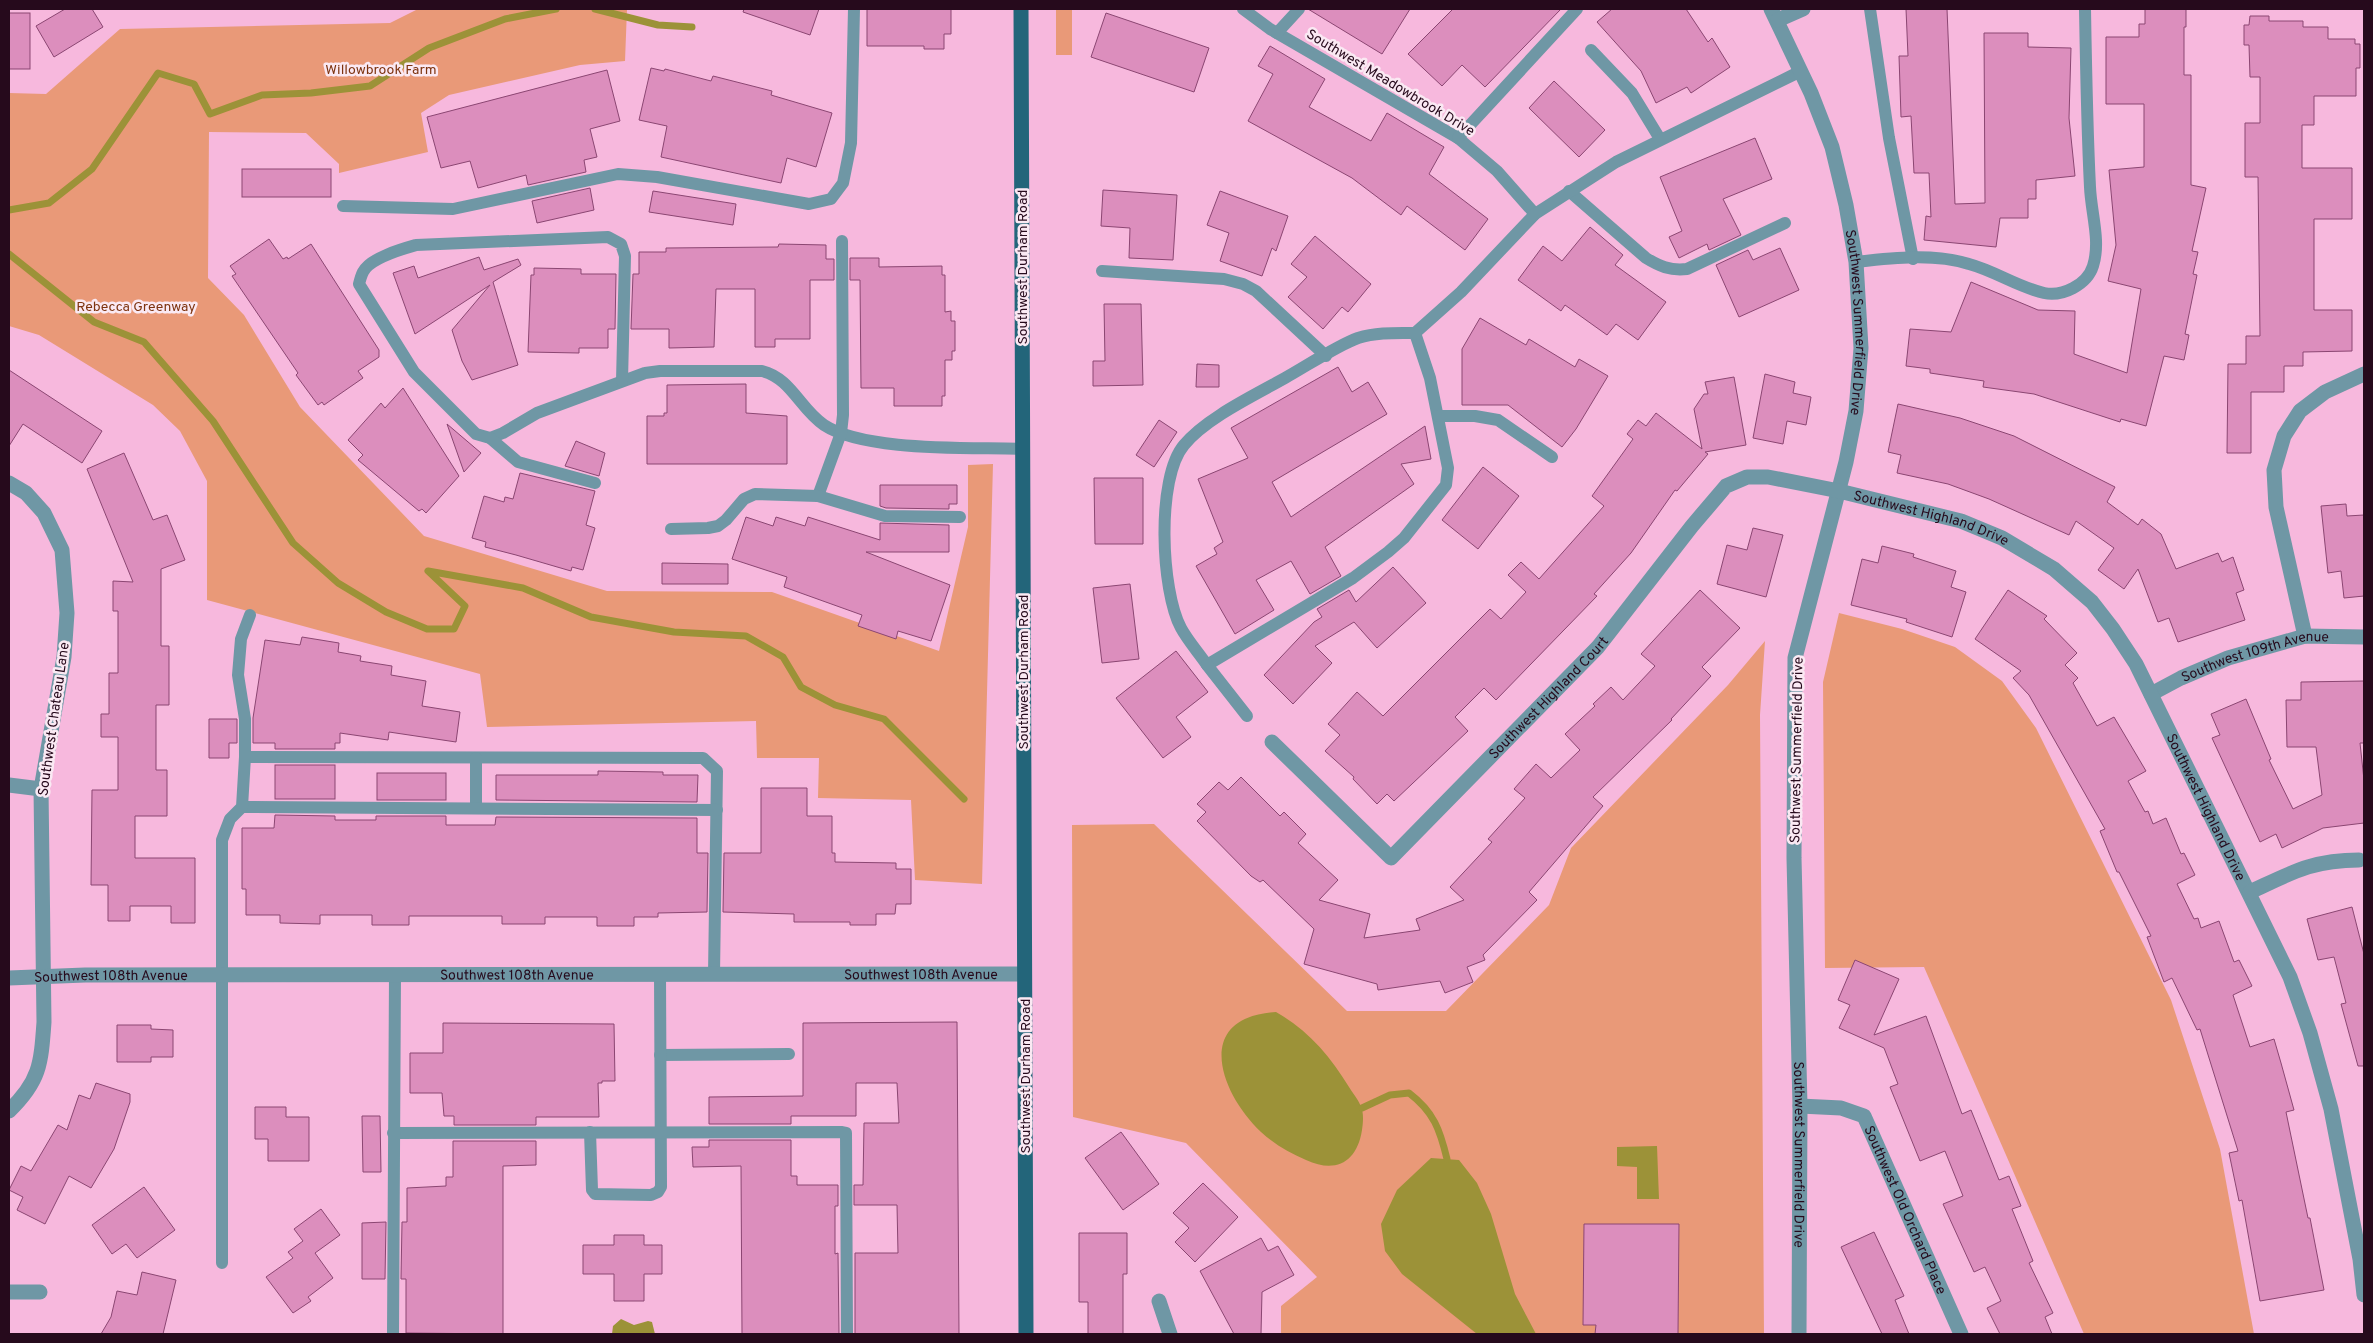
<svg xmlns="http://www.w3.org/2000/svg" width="2373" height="1343" viewBox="0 0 2373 1343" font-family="Overpass,sans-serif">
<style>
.green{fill:#e99978}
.water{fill:#9c9238}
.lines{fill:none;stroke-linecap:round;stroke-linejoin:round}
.stream{stroke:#9c9238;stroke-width:7}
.building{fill:#dc8ebd;stroke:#8b4672}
.lane{stroke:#6f97a5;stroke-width:12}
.street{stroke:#6f97a5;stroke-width:15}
.primary{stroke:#23657a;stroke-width:15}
.labels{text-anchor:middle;stroke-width:5;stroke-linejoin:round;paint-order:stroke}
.park-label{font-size:14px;fill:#7d330f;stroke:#fae9f3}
.street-label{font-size:14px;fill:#260a1c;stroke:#fae9f3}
</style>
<rect width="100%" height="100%" fill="#f7b8dd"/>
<!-- green -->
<g class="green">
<polygon points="418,9 627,9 625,61 580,65 449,95 421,113 428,152 339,173 339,164 306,133 209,132 208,278 244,315 300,407 424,536 607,591 772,592 939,651 968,527 968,465 993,464 982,884 915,880 911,800 818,798 819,758 757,758 756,721 487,727 480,674 207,600 207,481 180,431 153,405 39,335 9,326 9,93 46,94 120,29 390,23"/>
<rect x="1056" y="9" width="16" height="46"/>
<polygon points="1839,613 1902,629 1955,647 2002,681 2036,728 2171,1000 2220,1149 2254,1334 2084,1334 1924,967 1825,968 1823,682"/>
<polygon points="1765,641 1760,715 1764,1334 1281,1334 1281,1306 1317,1277 1186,1143 1073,1117 1072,825 1154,824 1347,1011 1446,1011 1549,905 1571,848 1728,685"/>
</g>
<!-- water -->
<g class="water">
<path d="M 1276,1012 C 1308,1030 1330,1056 1349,1087 C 1353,1094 1359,1100 1361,1107 C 1364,1113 1363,1123 1362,1130 C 1357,1162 1336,1174 1306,1160 C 1289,1153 1274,1144 1261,1132 C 1219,1092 1193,1017 1276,1012 Z"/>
<polygon points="1657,1146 1659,1199 1637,1199 1637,1167 1617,1166 1617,1147"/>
<polygon points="1431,1158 1459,1160 1477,1183 1491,1214 1515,1294 1536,1334 1477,1334 1402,1274 1385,1251 1381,1224 1397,1190"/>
<polygon points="621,1319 634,1325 648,1321 652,1322 655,1334 612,1334 613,1326"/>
</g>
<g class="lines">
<!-- stream -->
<g class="stream">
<polyline points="595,9 658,25 692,27"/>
<polyline points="9,210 49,203 92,169 158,73 194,84 210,114 262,95 311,93 370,86 429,48 505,19 556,9"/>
<polyline points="9,254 94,322 144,342 213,421 293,543 338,583 386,612 427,629 454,629 465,606 428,571 523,588 591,617 674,632 746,636 783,657 801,687 835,705 884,719 964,799"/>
<path d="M 1362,1108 L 1390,1095 L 1409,1093 C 1434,1112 1440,1130 1447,1159"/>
</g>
</g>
<!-- building -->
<g class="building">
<polygon points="65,9 92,9 103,27 54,57 36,26"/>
<polygon points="744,9 819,9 810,35 743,12"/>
<polygon points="867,9 951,9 951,34 944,34 944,49 924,49 924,46 867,46"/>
<polygon points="1308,9 1410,9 1382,54"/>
<polygon points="1453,9 1561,9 1485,87 1462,65 1442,86 1408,54"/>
<polygon points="1612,9 1686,9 1708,42 1712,38 1730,67 1691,93 1687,87 1656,103 1641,71 1597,22"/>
<polygon points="1906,9 1947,9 1955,204 1985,203 1984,33 2028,33 2028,47 2071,48 2069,118 2075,176 2036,180 2036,199 2028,199 2028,218 2000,218 1996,247 1924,240 1926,216 1931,217 1929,173 1914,173 1911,116 1901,117 1899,56 1908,56"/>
<polygon points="2145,9 2186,9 2186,27 2184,27 2184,75 2191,75 2191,185 2206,188 2192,251 2198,252 2193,274 2197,275 2185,334 2189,335 2184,360 2164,356 2146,426 2121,419 2120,422 2034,394 1983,387 1984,381 1930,373 1930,369 1906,366 1910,329 1951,332 1971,282 2038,310 2075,311 2074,354 2127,373 2141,289 2108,281 2116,245 2109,170 2144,167 2144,104 2106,104 2106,37 2139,37 2139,24 2145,24"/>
<rect x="9" y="13" width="21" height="56"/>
<polygon points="1106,13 1209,48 1194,92 1091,57"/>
<polygon points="2250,16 2269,16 2269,21 2303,21 2303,27 2328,27 2328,39 2355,39 2355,44 2360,44 2360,68 2356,68 2356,96 2314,96 2314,125 2302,125 2302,168 2352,168 2352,219 2314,219 2314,310 2352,310 2352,351 2303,352 2303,366 2284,366 2284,392 2251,392 2251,453 2227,453 2228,364 2246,364 2246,336 2260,336 2258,177 2245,177 2245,123 2260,123 2260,77 2250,77 2249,45 2244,45 2244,25 2249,25"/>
<polygon points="1270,46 1325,79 1309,107 1371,141 1387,113 1444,147 1429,174 1488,219 1465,250 1407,206 1401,215 1352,178 1248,121 1273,74 1258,66"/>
<polygon points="651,68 664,71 665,69 711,81 713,76 772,91 771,95 832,113 816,167 787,158 781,183 661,157 667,126 639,120"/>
<polygon points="607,70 620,121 590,129 597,157 584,160 586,172 528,185 526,175 478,188 470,161 441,168 427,117"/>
<polygon points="1554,81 1605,130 1579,157 1529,108"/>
<polygon points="1755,138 1772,179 1723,199 1741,235 1709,250 1707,244 1679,258 1669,237 1682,231 1660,177"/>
<rect x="242" y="169" width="89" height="28"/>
<polygon points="590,188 594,210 537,223 532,201"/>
<polygon points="1103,190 1177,195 1173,260 1129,258 1130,228 1101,226"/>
<polygon points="653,191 736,204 733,225 649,212"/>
<polygon points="1220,191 1288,216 1276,251 1272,248 1262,276 1220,261 1229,233 1207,225"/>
<polygon points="1590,227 1623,255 1615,265 1666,302 1638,340 1616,324 1607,335 1565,305 1561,311 1518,280 1543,246 1562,261"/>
<polygon points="1315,236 1371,284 1348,312 1342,307 1323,329 1288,297 1307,277 1291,264"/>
<polygon points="269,239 283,259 287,257 288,259 311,244 379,350 379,357 358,371 363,378 324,405 322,402 318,405 296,375 298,373 232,276 236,274 230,266"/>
<polygon points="779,244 826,245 826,259 834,259 834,280 810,280 810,339 775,339 775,347 755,347 755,289 716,289 714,347 669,348 669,329 631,329 633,274 639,274 639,252 666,252 666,248 778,247"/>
<polygon points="1780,248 1799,290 1739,317 1716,265 1748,250 1753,260"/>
<polygon points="479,257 484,270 518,259 521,265 493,282 518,365 472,380 462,361 452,330 490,285 415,334 393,273 414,266 418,278"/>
<polygon points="850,258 879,258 879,267 942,266 942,275 945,275 945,312 951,311 951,321 955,321 955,351 952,351 952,360 945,360 945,396 942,396 942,406 894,406 894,388 861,388 860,280 850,280"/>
<polygon points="534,268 581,269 581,274 616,274 615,329 608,329 608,348 579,348 579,353 528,352 531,275 534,275"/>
<polygon points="1104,304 1141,304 1143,385 1093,386 1093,361 1105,361"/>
<polygon points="1480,318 1526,345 1529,339 1575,367 1579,359 1608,376 1576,429 1562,447 1508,405 1462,405 1462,349"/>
<polygon points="1197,364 1219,365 1219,387 1196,387"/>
<polygon points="1338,367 1352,392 1368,382 1387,414 1272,482 1291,517 1425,426 1431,459 1401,464 1414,484 1325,547 1341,576 1310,594 1291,561 1256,580 1274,610 1235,634 1196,566 1217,554 1214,548 1223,542 1198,479 1248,458 1231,428"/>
<polygon points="9,370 102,431 82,463 23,424 9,446"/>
<polygon points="1765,374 1795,382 1793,393 1811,397 1806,425 1787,421 1783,444 1753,438"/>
<polygon points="1734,377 1746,445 1705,452 1708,454 1677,491 1675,490 1631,553 1594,594 1597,596 1496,700 1484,688 1455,717 1468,731 1394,801 1387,794 1377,804 1353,779 1354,777 1325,751 1340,735 1328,724 1357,692 1383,716 1490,609 1501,619 1526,592 1508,575 1521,562 1539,579 1604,506 1592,496 1633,439 1627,434 1638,420 1646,426 1656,413 1702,449 1694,409 1704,394 1708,394 1705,382"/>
<polygon points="746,384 746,413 787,416 787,464 647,464 647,416 664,416 664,413 667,413 667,385"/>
<polygon points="403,388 459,476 426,513 422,509 419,511 358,460 363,455 348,440 381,403 385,408"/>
<polygon points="1898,404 1960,418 2014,436 2115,487 2107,502 2138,525 2142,519 2161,534 2176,569 2218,553 2222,562 2233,557 2244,590 2236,593 2245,620 2178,642 2169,618 2158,622 2138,569 2124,589 2098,570 2114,548 2076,521 2069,535 1989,499 1948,484 1897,473 1901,455 1888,452"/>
<polygon points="1159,420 1177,432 1154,467 1136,455"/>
<polygon points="447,424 481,453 464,472"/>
<polygon points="576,441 605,453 599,476 565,466"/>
<polygon points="124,453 153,520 167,515 185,560 161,569 161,646 169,646 169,705 156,705 156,770 167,770 167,816 135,816 135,858 195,858 195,923 171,923 171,906 130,906 130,921 108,921 108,885 91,885 92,790 118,790 118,737 101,737 101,714 109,714 109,673 118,673 118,611 113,611 113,581 133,582 87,469"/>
<polygon points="1483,467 1519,496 1478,549 1442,520"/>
<polygon points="520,473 595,491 586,525 595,528 583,570 572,567 571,571 516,555 485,547 486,542 472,538 484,496 504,502 505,497 513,499"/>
<polygon points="1094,478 1143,478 1143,544 1095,544"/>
<polygon points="880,485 957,485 957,504 949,504 949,509 886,508 880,506"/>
<polygon points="2346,504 2347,516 2364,515 2364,596 2344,598 2341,571 2328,573 2321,506"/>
<polygon points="746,517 773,526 776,517 805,526 808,517 880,540 880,523 949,525 949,552 866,552 950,585 931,641 898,631 896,639 858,626 862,615 784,587 787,577 732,559"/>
<polygon points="1753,528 1783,535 1766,597 1717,584 1727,545 1747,550"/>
<polygon points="1882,546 1914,554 1913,557 1956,571 1951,587 1966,592 1952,637 1906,622 1907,619 1851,605 1862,559 1878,563"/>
<polygon points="662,563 728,564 728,584 662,584"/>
<polygon points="1393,567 1426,603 1377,648 1354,622 1315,646 1332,663 1293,704 1264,675 1314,622 1322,617 1317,609 1349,590 1356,602"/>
<polygon points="1130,584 1139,659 1102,663 1093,588"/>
<polygon points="1700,590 1740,628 1702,667 1711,676 1671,719 1672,720 1593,797 1603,806 1529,892 1537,900 1483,955 1485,960 1467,967 1473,982 1445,993 1440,981 1378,990 1377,984 1304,964 1314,929 1263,880 1260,882 1251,876 1197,821 1206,812 1197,804 1219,782 1228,790 1241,777 1280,816 1284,812 1306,834 1298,843 1338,880 1319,900 1370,914 1364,938 1420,930 1416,919 1464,900 1450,887 1492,842 1488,839 1525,798 1514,789 1536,764 1551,778 1580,750 1565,734 1595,706 1593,704 1611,687 1623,700 1655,666 1641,654"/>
<polygon points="2008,590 2047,616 2044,619 2077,653 2065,665 2078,678 2073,683 2097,726 2114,717 2146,771 2128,781 2145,812 2148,811 2153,824 2166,818 2181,854 2184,853 2195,875 2177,884 2194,919 2198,918 2201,928 2219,921 2234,962 2239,960 2252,986 2233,995 2250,1047 2274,1039 2281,1063 2294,1110 2286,1112 2308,1218 2310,1218 2324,1290 2260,1301 2242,1200 2239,1201 2229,1153 2238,1151 2200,1029 2197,1030 2172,978 2164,982 2147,937 2151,936 2119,872 2117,872 2100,831 2105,829 2029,695 2013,678 2021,671 1975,639"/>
<polygon points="302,637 339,643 338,652 361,656 360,661 392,666 391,675 426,681 422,706 460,712 456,742 389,732 388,740 340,733 340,743 335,743 335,749 275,749 275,743 253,743 253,718 265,640 300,645"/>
<polygon points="1176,651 1208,692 1176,717 1191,737 1163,758 1116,698"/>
<polygon points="2364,681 2364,743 2360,743 2364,780 2364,823 2323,828 2282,848 2276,834 2260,842 2212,738 2220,735 2211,714 2246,699 2271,759 2269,760 2293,809 2322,795 2316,747 2287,747 2286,700 2301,700 2301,682"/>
<polygon points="209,719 237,719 237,743 229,743 229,758 209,758"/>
<rect x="275" y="765" width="60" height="34"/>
<polygon points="598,771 663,772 663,775 698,775 697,802 496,800 496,775 598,775"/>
<rect x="377" y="773" width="69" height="27"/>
<polygon points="761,788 807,788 807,816 832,816 832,853 835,853 835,862 896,863 896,869 911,869 911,904 896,904 895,914 876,914 876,925 850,925 850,922 794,922 794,914 723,912 724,853 761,853"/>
<polygon points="275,815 335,816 335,820 376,820 376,816 446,816 446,825 495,825 496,817 697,818 697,853 708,853 707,912 658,913 658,917 634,917 634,926 597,926 597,917 545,917 545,924 502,924 502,916 409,916 409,925 372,925 372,915 320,915 320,924 280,923 280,915 246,915 246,889 242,889 242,828 274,828"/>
<polygon points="2352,907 2364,954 2364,1066 2358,1066 2341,1004 2346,1003 2334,957 2318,960 2307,919"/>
<polygon points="1855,960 1899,979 1874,1035 1926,1016 1962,1114 1971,1110 1999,1180 2009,1176 2021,1206 2012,1209 2033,1261 2029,1263 2053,1313 2045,1317 2052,1334 2000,1334 1987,1308 2001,1301 1985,1267 1974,1272 1943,1204 1963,1196 1945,1151 1920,1161 1890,1087 1898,1084 1884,1048 1839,1028 1850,1005 1838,1000"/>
<polygon points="957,1022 959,1334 855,1334 855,1253 898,1253 897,1205 854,1205 854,1185 863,1185 864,1123 899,1123 897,1083 856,1083 856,1116 791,1116 791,1124 709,1124 709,1097 803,1096 803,1023"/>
<polygon points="443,1023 614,1024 615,1081 602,1081 602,1083 598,1083 599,1117 536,1117 536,1125 454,1125 454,1116 444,1116 442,1093 410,1093 410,1053 443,1053"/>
<polygon points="117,1025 151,1025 151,1029 173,1030 173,1057 151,1057 151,1062 117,1062"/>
<polygon points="96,1083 130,1094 130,1102 114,1149 91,1188 69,1176 45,1224 17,1210 23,1197 9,1190 21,1166 31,1171 58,1125 67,1130 79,1095 90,1099"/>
<polygon points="255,1107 286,1107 286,1117 309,1117 309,1161 268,1161 268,1139 255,1139"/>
<polygon points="362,1116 380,1116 381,1172 363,1172"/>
<polygon points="1121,1132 1159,1184 1123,1210 1085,1158"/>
<polygon points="709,1140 791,1140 791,1176 797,1176 797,1185 838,1185 838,1206 835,1206 835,1254 838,1253 839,1334 742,1334 741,1166 693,1167 692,1147 709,1147"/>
<polygon points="453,1141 536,1141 536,1165 503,1166 503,1334 406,1333 406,1279 401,1279 402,1222 407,1222 407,1188 446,1186 446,1177 453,1177"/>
<polygon points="1203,1183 1238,1217 1195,1262 1175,1242 1189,1228 1173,1213"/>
<polygon points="144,1187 175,1230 137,1258 126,1244 112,1254 92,1225"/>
<polygon points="321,1209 340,1235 315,1253 333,1278 308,1297 311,1301 293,1313 266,1277 293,1258 288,1252 303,1241 294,1229"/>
<polygon points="386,1222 385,1279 362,1279 362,1223"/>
<polygon points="1584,1224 1679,1224 1678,1334 1595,1334 1596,1325 1583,1325"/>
<polygon points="1874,1232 1904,1296 1895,1300 1909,1334 1882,1334 1841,1247"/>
<polygon points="1079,1233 1127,1233 1127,1274 1123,1274 1123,1334 1088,1334 1088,1302 1079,1302"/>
<polygon points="614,1235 644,1235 644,1245 662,1245 662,1274 644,1274 644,1301 614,1301 614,1274 583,1274 583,1245 614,1245"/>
<polygon points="1261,1238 1268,1251 1278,1246 1294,1275 1262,1292 1261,1334 1234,1334 1200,1271"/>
<polygon points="142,1272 176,1280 163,1334 101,1334 111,1317 117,1291 137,1295"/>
</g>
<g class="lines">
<!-- lane -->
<g class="lane">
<polyline points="1243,9 1270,29 1458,138 1497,171 1535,214"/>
<polyline points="1870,9 1889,138 1913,259"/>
<polyline points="1277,33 1299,9"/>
<polyline points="1591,50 1632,93 1660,139"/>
<polyline points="1458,138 1577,9"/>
<path d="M 1569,191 L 1646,258 C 1659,266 1670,271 1687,269 L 1785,223"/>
<polyline points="343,206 453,209 618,174 657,177 809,204 831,199 843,183 851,143 854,9"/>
<path d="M 1856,262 C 1892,258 1934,253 1969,264 C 1995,271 2018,287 2044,293 C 2062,297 2087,285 2093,266 C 2101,241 2091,213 2090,187 C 2087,128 2086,68 2085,9"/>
<polyline points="1102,271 1224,279 1243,284 1256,291 1326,356"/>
<path d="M 1415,333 L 1430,378 L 1448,468 L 1446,485 L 1404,538 L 1388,552 L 1353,578 L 1207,665 C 1199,653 1188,641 1181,628 C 1161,591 1156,478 1184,445 C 1206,418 1255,395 1285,378 C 1305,367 1338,345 1358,338 C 1377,332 1396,333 1415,333 L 1461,292 L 1535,214 L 1616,162 L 1801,71"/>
<polyline points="1438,416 1475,416 1498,420 1552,457"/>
<path d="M 490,438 L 503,433 L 537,413 L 645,373 L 660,371 L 762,371 C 791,378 800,409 824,425 C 865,452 971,447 1022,449"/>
<path d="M 595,483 L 518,462 L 490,438 L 476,434 L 414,372 L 359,284 C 360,280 361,276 363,272 C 370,258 402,249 416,245 L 608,237 L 621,244 L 625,256 L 622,381"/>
<polyline points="818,496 841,433 843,415 842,241"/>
<polyline points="671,529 708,528 718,526 726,520 744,499 755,494 818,496 885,516 960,517"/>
<polyline points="1207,665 1247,716"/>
<polyline points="245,757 703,758 717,771 714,974"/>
<polyline points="476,758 476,808"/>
<polyline points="242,807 717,810"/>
<polyline points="660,1055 789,1054"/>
<polyline points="590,1132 592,1190 595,1194 651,1195 658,1192 661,1187 660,973"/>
<polyline points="393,1133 841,1132 846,1133 847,1334"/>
<polyline points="222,1263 222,840 230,819 242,807 245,757 245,719 238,675 241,639 250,615"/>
<polyline points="393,1334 395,975"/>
</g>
<!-- street -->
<g class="street">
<path id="s1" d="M 1771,9 L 1811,93 L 1832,147 L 1846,205 L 1856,262 L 1861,348 L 1856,411 L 1846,462 L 1795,658 L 1794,858 L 1800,1106 L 1799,1334"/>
<polyline points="1778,20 1803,9"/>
<path d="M 9,483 L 26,493 L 44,513 L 62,550 L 67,613 L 64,657 L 41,789 L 44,1022 C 41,1064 40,1081 9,1111"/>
<polyline points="2305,636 2276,507 2274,470 2284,436 2300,411 2325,392 2364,374"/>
<path id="s2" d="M 2151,694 L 2181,678 L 2228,658 L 2305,636 L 2364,637"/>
<path id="s3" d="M 1272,742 L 1391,858 L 1598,647 L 1692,526 L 1726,486 L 1747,477 L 1768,477 L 1839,491 L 1961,521 L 2002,538 L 2054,569 L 2092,602 L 2113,629 L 2136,664 L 2290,977 L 2310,1033 L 2331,1109 L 2360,1259 L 2364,1295"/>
<polyline points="9,785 41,789"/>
<path d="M 2250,892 C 2291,873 2312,860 2359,860"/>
<path id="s4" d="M 9,978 L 85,975 L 1024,974"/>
<path id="s5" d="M 1800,1106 L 1841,1108 L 1864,1116 L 1961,1334"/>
<polyline points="9,1292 40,1292"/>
<polyline points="1159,1301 1170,1334"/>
</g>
<!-- primary -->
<polyline class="primary" points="1021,9 1026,1334"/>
</g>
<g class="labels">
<!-- park labels -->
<g class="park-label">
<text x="381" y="74">Willowbrook Farm</text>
<text x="136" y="311">Rebecca Greenway</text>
</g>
<!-- street labels -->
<g class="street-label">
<text transform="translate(1391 82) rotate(31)" y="5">Southwest Meadowbrook Drive</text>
<text transform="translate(1022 267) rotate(-90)" y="5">Southwest Durham Road</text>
<text dy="5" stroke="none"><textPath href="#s1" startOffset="329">Southwest Summerfield Drive</textPath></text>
<text dy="5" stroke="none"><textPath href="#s3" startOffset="880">Southwest Highland Drive</textPath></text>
<text dy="5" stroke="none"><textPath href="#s2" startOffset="112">Southwest 109th Avenue</textPath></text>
<text transform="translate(1023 672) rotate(-90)" y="5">Southwest Durham Road</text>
<text dy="5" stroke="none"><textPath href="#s3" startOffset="391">Southwest Highland Court</textPath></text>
<text transform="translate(53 719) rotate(-82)" y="5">Southwest Chateau Lane</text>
<text transform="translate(1796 750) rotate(-89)" y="5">Southwest Summerfield Drive</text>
<text dy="5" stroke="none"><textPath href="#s3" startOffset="1300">Southwest Highland Drive</textPath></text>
<text dy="5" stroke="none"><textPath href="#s4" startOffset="508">Southwest 108th Avenue</textPath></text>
<text dy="5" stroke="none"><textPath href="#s4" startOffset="912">Southwest 108th Avenue</textPath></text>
<text dy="5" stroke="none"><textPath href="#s4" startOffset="102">Southwest 108th Avenue</textPath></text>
<text transform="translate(1025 1076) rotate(-90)" y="5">Southwest Durham Road</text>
<text dy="5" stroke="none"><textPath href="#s1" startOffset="1169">Southwest Summerfield Drive</textPath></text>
<text dy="5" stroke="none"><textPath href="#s5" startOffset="168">Southwest Old Orchard Place</textPath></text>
</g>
</g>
<!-- border -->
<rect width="2373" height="1343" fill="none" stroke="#260a1c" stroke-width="20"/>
</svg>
